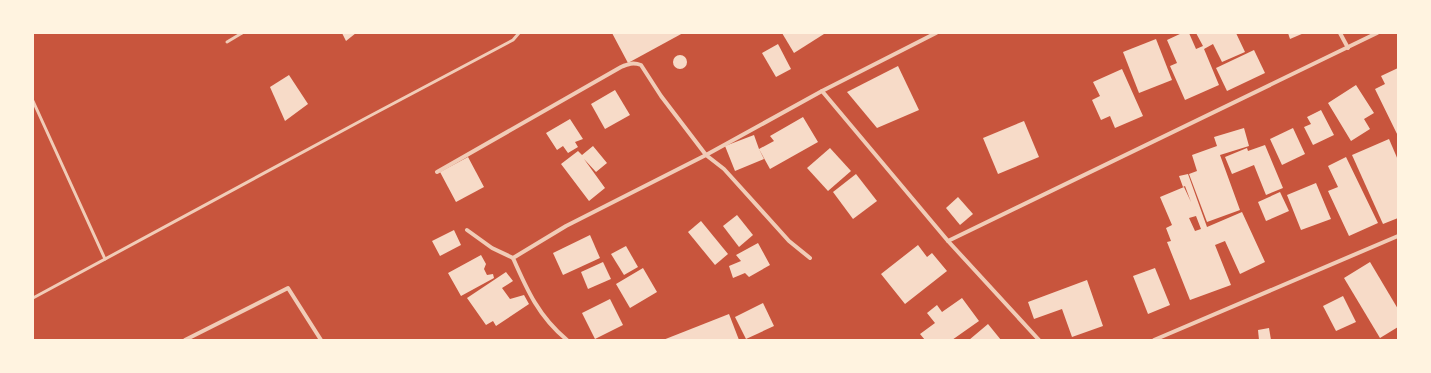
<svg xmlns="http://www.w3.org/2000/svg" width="1431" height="373" viewBox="0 0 1431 373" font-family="'Playfair Display',serif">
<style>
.building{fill:#f7dbc8;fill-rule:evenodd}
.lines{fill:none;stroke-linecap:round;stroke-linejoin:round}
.service{stroke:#f1ccb7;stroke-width:3}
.minor{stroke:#f1ccb7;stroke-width:4}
</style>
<rect width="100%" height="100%" fill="#c8553d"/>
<!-- building -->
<g class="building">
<polygon points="342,33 356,33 346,41"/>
<polygon points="612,33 683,33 628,63"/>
<polygon points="782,33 824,33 824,34 794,53"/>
<polygon points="1182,33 1189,33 1196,49 1203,46 1196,33 1236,33 1245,52 1222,62 1213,44 1204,49 1219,85 1185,100 1170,66 1177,63 1167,40"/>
<polygon points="1288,33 1304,33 1290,39"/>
<polygon points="1156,39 1172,80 1139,93 1123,52"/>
<polygon points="778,44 791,69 776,77 762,53"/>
<polygon points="1254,50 1265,73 1227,91 1216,68"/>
<circle cx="680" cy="62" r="7"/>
<polygon points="898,66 919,110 877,128 847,92"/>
<polygon points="1398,68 1398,136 1375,89 1385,84 1381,76"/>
<polygon points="1122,69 1143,116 1115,128 1110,116 1101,120 1092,100 1100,96 1093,82"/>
<polygon points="289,75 308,104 285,121 270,87"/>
<polygon points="1356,85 1374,113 1364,119 1370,129 1351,141 1328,103"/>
<polygon points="615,90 630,115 605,129 591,104"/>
<polygon points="1321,110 1334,135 1313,145 1304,127 1311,124 1307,117"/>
<polygon points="803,117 818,142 770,169 759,149 764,159 735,171 725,146 754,135 759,149 774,141 770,136"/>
<polygon points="570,119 583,139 575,142 578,147 568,153 563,146 557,150 546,133"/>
<polygon points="1024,121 1039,157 998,174 983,138"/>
<polygon points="1244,128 1249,146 1220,155 1240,210 1207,222 1189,174 1197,171 1192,155 1217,146 1214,137"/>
<polygon points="1293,128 1305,154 1282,165 1270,139"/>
<polygon points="1389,139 1398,160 1398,218 1383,224 1352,155"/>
<polygon points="1265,145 1283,188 1266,195 1254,165 1232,174 1225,157 1247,148 1248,151"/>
<polygon points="593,146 607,163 596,172 584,159 605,188 589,201 561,164 578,151 582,155"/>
<polygon points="830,148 851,171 828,191 807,168"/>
<polygon points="468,157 484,187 456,202 440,172"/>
<polygon points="1346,157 1378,223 1349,236 1328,191 1338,187 1328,166"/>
<polygon points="856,174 877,201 853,219 833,192"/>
<path d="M 1188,174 L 1207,227 L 1242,212 L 1265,262 L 1240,274 L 1225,241 L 1215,245 L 1231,285 L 1190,300 L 1167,242 L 1171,241 L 1166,228 L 1172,225 L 1160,197 L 1184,187 L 1191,202 L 1185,186 L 1183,187 L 1179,176 ZM 1196,216 L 1201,229 L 1195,231 L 1189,218 Z"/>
<polygon points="1316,183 1331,219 1301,230 1287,195"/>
<polygon points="1280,192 1289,211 1266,221 1258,202"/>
<polygon points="958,197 973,214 960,225 946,208"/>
<polygon points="737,215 753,235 739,247 723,226"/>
<polygon points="701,221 728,254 715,265 688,232"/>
<polygon points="454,230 461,245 440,256 432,241"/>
<polygon points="590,235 600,258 563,275 553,253"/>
<polygon points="758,243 770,265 749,277 745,273 733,278 729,266 741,261 736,255"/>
<polygon points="918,245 927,257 932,253 947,271 905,304 881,274"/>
<polygon points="626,246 638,267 624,275 611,254"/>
<polygon points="481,255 486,264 484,269 487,275 493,274 494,278 461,296 448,273"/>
<polygon points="603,262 611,279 588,289 581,272"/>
<polygon points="1370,262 1398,309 1398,327 1380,338 1344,278"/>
<polygon points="643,268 657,292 630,308 616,284"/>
<polygon points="1155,268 1170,305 1148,314 1133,276"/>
<polygon points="506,272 513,281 502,288 510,299 524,295 529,304 496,326 493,321 486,325 467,298"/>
<polygon points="1087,280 1103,326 1072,337 1062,309 1034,319 1028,302"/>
<polygon points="1343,296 1356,322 1336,331 1323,306"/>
<polygon points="962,298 979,321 952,340 925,340 920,334 935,323 927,313 937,305 942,312"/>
<polygon points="610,299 623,325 595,339 582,313"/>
<polygon points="763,303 774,326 746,339 735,317"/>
<polygon points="729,314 739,340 663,340"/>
<polygon points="988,324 1001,340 969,340"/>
<polygon points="1269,328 1271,340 1259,340 1258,330"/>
</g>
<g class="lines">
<!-- service -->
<g class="service">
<polyline points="227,42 242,33"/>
<polyline points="33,101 105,259"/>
<polyline points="33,298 366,118 513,40 519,33"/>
</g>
<!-- minor -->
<g class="minor">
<polyline points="1340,33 1348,48"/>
<polyline points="822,91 948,241 1039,340"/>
<path d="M 437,172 L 621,67 C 628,64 633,62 641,65 L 661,96 L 706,155 L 724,169 L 789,241 L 810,258"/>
<polyline points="467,230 492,248 513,258"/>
<polyline points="948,241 1377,33"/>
<polyline points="185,340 288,288 321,340"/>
<path d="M 567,340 C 539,317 527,290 513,258 L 566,226 L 706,155 L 822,91 L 936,33"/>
<polyline points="1154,340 1398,236"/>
</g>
</g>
<!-- border -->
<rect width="1431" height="373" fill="none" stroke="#fff3e0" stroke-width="68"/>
</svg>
